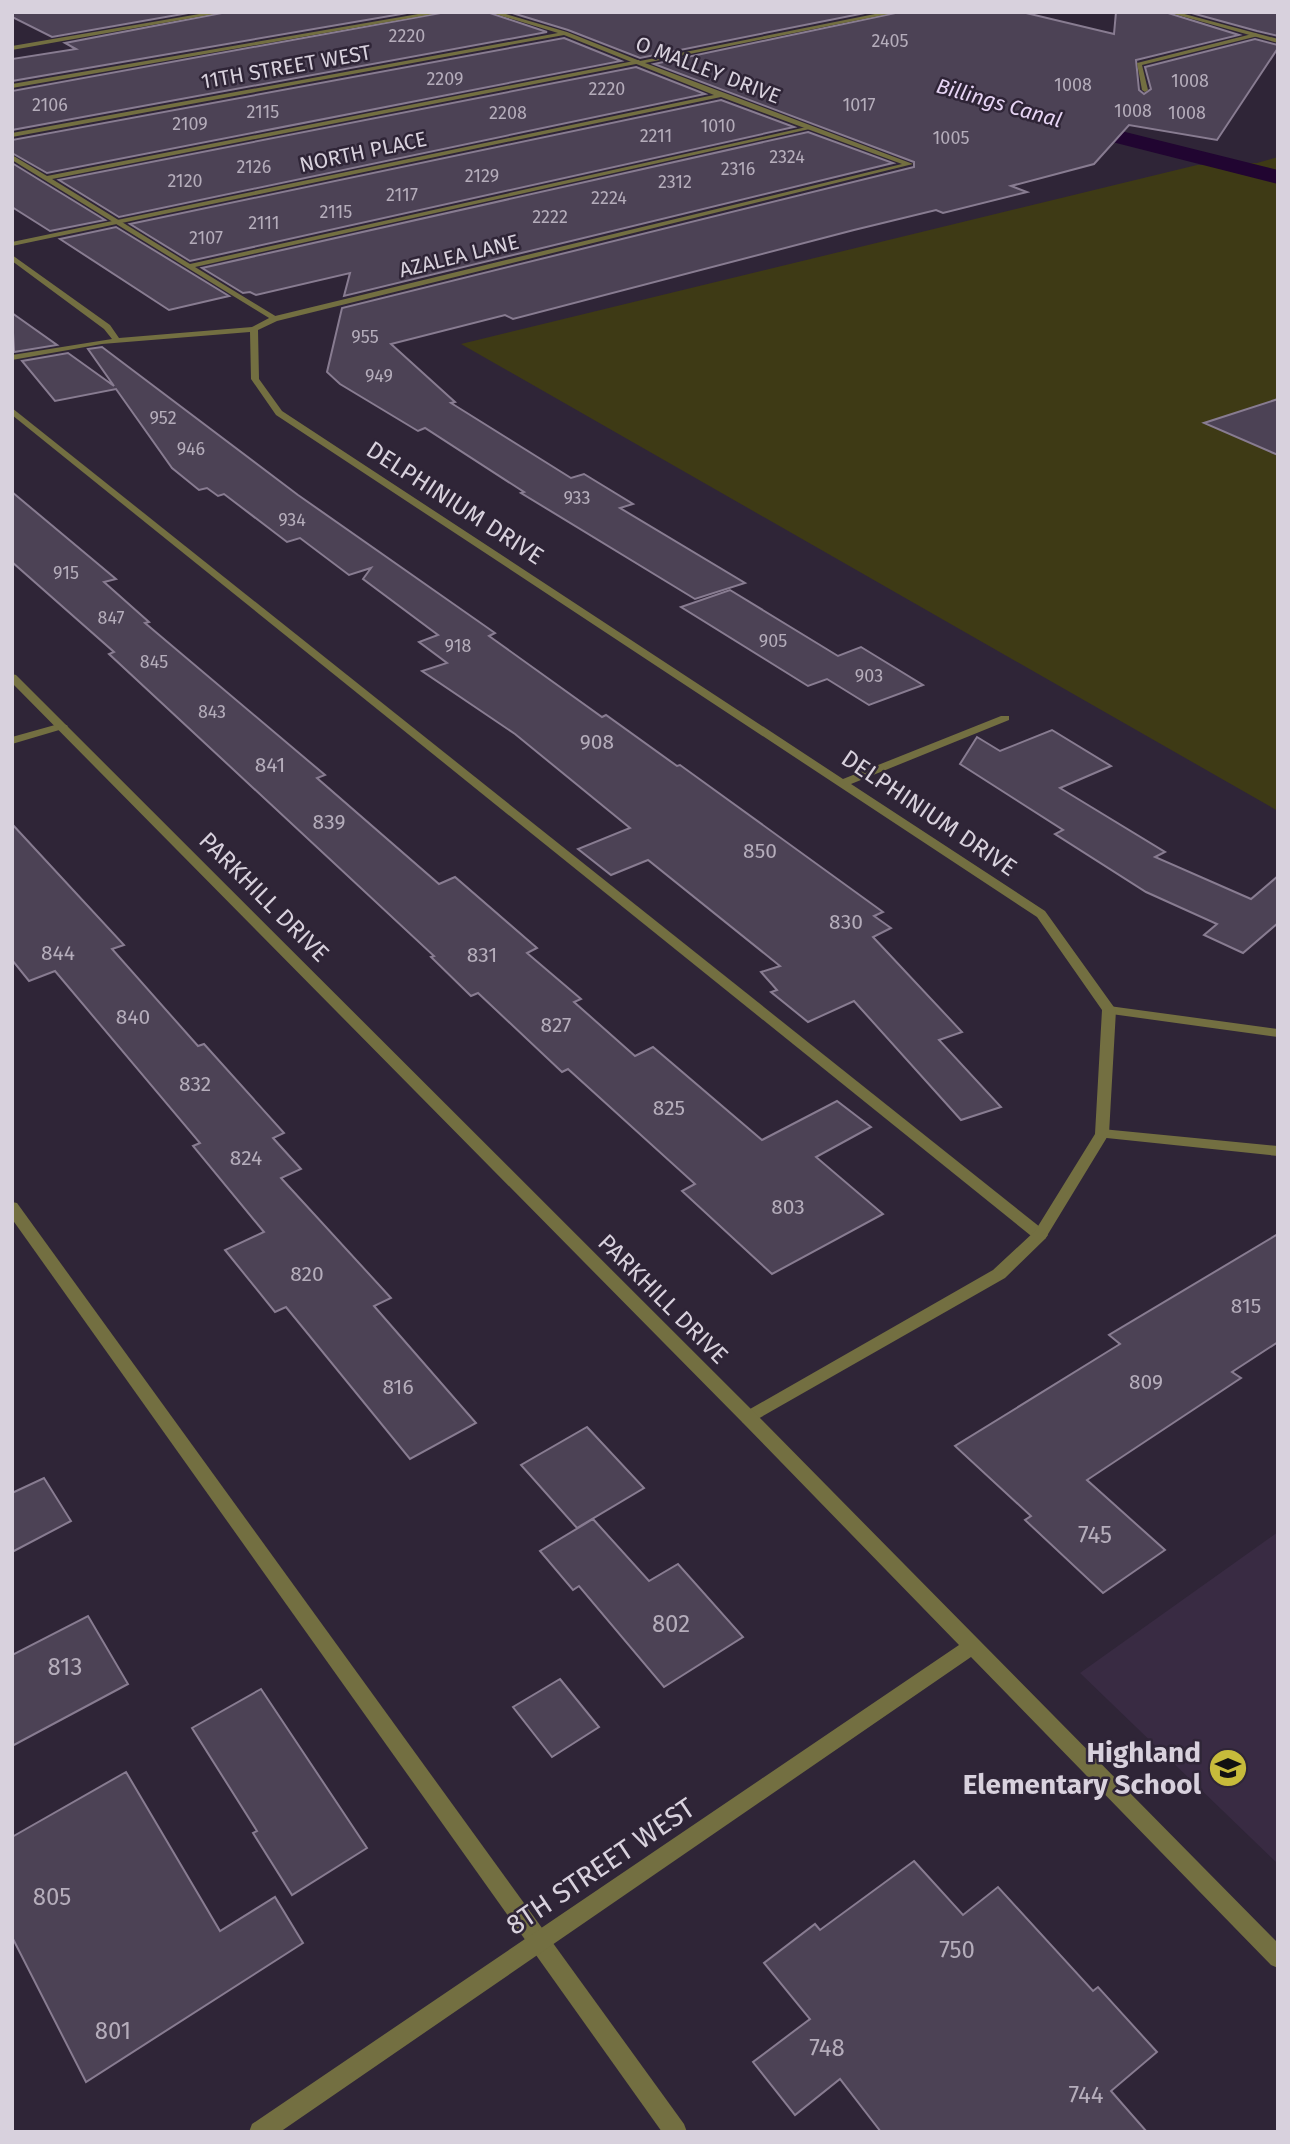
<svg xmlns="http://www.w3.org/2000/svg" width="1290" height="2144" viewBox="0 0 1290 2144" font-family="'Fira Sans',sans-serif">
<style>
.built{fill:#392b43}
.green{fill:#3e3a15}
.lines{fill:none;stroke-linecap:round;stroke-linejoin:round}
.canal{fill:#210531;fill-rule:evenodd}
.building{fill:#4c4255;stroke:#887c91;stroke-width:2}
.service{fill:#736f41;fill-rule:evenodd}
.minor{fill:#736f41;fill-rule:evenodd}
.tertiary{fill:#736f41;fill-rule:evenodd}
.labels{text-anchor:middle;stroke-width:5;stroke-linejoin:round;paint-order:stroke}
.far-number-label{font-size:18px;fill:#b5adbb}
.far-street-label{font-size:21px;fill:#d8d1dd;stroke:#2f2537}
.far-water-label{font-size:21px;font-style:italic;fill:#e7d5f5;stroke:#2f2537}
.number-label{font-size:21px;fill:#b5adbb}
.street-label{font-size:24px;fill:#d8d1dd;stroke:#2f2537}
.near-number-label{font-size:24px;fill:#b5adbb}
.near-poi-label{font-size:28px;font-weight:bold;fill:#d8d1dd;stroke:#2f2537;text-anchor:end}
.near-street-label{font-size:28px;fill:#d8d1dd;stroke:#2f2537}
</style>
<rect width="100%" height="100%" fill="#2f2537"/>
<!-- built -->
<polygon class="built" points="1278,1532 1278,1864 1080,1673"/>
<!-- green -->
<polygon class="green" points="1278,157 1278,811 461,344 1197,165 1257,163"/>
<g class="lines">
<!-- canal -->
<polygon class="canal" points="1057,115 1278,170 1278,184 1049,126 1046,121 1049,116"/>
</g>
<!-- building -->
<g class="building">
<polygon points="12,12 194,12 52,37 12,17"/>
<polygon points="227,12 413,12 12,81 12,59 76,49 65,43"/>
<polygon points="446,12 487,12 547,32 12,130 12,91"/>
<polygon points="509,12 870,12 640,58 568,30"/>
<polygon points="900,12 1022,12 1114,34 1116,12 1165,12 1239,35 1136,60 1139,90 1144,94 1151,89 1145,67 1255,39 1278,45 1278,48 1217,140 1129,125 1094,164 1011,186 1027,192 943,213 936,210 854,230 513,319 505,315 391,344 455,402 451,403 571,478 584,474 633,504 620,508 745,583 695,599 521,493 524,492 425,428 418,431 340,384 327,372 342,308 914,167 914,162 654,64"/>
<polygon points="1188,12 1278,12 1278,36 1257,31"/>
<polygon points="564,38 621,61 47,173 12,153 12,140"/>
<polygon points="636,67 705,94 119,217 59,180"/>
<polygon points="721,100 794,127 190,261 130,224"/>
<polygon points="808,132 893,163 344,296 350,273 256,295 250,292 243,293 202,268"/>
<polygon points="12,163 105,220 50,231 12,207"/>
<polygon points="116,227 229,296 169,310 60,239"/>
<polygon points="12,313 57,345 14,352"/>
<polygon points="102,347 298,495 495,633 489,636 602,717 606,715 677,766 680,765 883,912 874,916 891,928 873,937 962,1032 939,1040 1001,1107 961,1120 854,1001 808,1022 771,992 777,990 761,972 780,966 648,860 611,875 578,849 630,828 515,734 422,671 447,663 419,642 438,635 363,579 371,568 349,575 300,538 287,542 224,494 218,496 207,488 199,490 172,468 116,389 55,401 22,361 68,353 114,386 88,349"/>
<polygon points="1278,399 1278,455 1204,423"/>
<polygon points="12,492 116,579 104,582 149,622 145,623 325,775 317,778 439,884 455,877 537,948 527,953 581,999 574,1002 635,1056 653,1047 762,1140 837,1101 871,1127 816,1157 883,1214 772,1274 682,1191 695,1184 568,1069 562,1072 478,993 471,996 431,957 434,956 109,654 114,652 12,562"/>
<polygon points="730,590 838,656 861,647 923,685 869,705 827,679 808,686 681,607"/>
<polygon points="1052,730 1111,766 1060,788 1165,852 1155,857 1251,899 1278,876 1278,923 1243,953 1204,935 1217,924 1146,892 1055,834 1063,830 960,764 977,737 1000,751"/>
<polygon points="12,824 124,945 112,949 198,1046 204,1044 284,1133 273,1138 301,1169 281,1178 391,1298 374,1306 476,1423 410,1459 286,1307 275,1312 225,1250 264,1232 193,1146 200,1143 55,971 29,981 12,960"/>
<polygon points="1278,1234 1278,1342 1232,1372 1241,1378 1087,1480 1165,1550 1103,1593 1025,1520 1031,1516 955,1446 1120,1344 1109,1335"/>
<polygon points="587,1427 644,1488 577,1528 521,1465"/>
<polygon points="44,1478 71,1521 12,1552 12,1493"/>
<polygon points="593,1519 649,1581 678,1564 743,1637 664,1687 579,1586 573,1590 540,1551"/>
<polygon points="88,1616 128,1684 12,1746 12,1655"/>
<polygon points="560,1679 599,1727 552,1757 513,1707"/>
<polygon points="261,1689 367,1848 292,1895 253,1833 257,1831 192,1728"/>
<polygon points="126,1772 220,1931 275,1897 303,1943 86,2082 12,1937 12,1837"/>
<polygon points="914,1861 963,1915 998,1887 1093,1991 1098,1987 1157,2052 1111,2091 1147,2132 881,2132 840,2079 795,2115 753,2062 810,2019 764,1963 815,1924 820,1930"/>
</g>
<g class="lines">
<!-- service -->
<g class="service">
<polygon points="430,12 444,12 12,88 12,84"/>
<polygon points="1256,33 1258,36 1142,65 1148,90 1145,92 1142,90 1137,63"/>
<polygon points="639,60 641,63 52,179 190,264 811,126 814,128 195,267 277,317 277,321 274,321 12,160 12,155 47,176"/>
<polygon points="12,408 1045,1231 1048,1235 1045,1239 1035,1239 12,415"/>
<polygon points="1109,1006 1278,1029 1278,1037 1104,1013 1102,1010"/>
<polygon points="1102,1129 1278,1146 1278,1156 1097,1137 1095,1134 1097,1131"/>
<polygon points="12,1202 17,1203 684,2124 687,2132 662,2132 12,1219"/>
</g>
<!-- minor -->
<g class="minor">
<polygon points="211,12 225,12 12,50 12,46"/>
<polygon points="489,12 499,12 567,32 640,61 885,12 898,12 645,63 913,164 277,321 258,330 259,379 282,411 843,779 1001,716 1009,716 1009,720 851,784 1045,911 1116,1010 1109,1134 1045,1239 1005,1278 749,1424 743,1423 741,1418 743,1413 993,1270 1035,1231 1095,1134 1102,1010 1037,917 276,415 251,379 250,332 102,344 12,360 12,355 112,339 104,329 12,261 12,255 110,325 119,338 252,327 271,317 902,164 721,97 12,246 12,242 714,95 564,35 12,137 12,133 558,33"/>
<polygon points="62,723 68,726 66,728 12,744 12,737"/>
</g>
<!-- tertiary -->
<g class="tertiary">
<polygon points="1167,12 1177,12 1278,39 1278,43"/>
<polygon points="12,674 16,675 755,1413 1278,1943 1278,1968 1271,1965 971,1657 280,2132 249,2132 252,2124 959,1645 743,1423 12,683"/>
</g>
</g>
<!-- icons -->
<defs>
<g id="school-disc" transform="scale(2.0125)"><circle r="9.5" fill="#c7bb3b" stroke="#2f2537"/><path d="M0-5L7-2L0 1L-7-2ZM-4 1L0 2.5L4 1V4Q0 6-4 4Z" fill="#111"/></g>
</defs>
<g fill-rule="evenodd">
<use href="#school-disc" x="1228" y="1768"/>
</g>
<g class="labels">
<!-- far-number labels -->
<g class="far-number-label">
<text x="407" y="42">2220</text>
<text x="890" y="47">2405</text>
<text x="445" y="85">2209</text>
<text x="1190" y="87">1008</text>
<text x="1073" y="91">1008</text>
<text x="607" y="95">2220</text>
<text x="50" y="111">2106</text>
<text x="859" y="111">1017</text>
<text x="1133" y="117">1008</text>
<text x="263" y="118">2115</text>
<text x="508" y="119">2208</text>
<text x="1187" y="119">1008</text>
<text x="190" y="130">2109</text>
<text x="718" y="132">1010</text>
<text x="656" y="142">2211</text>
<text x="951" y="144">1005</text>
<text x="787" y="163">2324</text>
<text x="254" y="173">2126</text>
<text x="738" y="175">2316</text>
<text x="482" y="182">2129</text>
<text x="185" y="187">2120</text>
<text x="675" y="188">2312</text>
<text x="402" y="201">2117</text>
<text x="609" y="204">2224</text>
<text x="336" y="218">2115</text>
<text x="550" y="223">2222</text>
<text x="264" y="229">2111</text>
<text x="206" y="244">2107</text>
<text x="365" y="343">955</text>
<text x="379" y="382">949</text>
<text x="163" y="424">952</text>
<text x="191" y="455">946</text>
<text x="577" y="504">933</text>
<text x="292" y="526">934</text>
<text x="66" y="579">915</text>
<text x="111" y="624">847</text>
<text x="773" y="647">905</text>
<text x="458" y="652">918</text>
<text x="154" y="668">845</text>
<text x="869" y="682">903</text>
<text x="212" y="718">843</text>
</g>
<!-- far-street labels -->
<g class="far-street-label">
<text transform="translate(286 67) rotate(-10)" y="7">11TH STREET WEST</text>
<text transform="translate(708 70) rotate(21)" y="7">O MALLEY DRIVE</text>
<text transform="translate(363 152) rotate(-12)" y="7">NORTH PLACE</text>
<text transform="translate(459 256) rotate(-14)" y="7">AZALEA LANE</text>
</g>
<!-- far-water labels -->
<g class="far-water-label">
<text transform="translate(999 103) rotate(16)" y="7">Billings Canal</text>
</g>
<!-- number labels -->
<g class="number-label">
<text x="597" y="749">908</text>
<text x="270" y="772">841</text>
<text x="329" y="829">839</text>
<text x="760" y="858">850</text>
<text x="846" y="929">830</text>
<text x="58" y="960">844</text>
<text x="482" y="962">831</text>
<text x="133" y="1024">840</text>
<text x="556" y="1032">827</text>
<text x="195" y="1091">832</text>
<text x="669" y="1115">825</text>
<text x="246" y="1165">824</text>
<text x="788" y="1214">803</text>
<text x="307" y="1281">820</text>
<text x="1246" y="1313">815</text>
<text x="1146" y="1389">809</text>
<text x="398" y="1394">816</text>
</g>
<!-- street labels -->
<g class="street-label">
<text transform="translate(455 503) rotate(33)" y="8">DELPHINIUM DRIVE</text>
<text transform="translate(929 813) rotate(34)" y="8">DELPHINIUM DRIVE</text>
<text transform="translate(264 897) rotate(45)" y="8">PARKHILL DRIVE</text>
<text transform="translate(663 1299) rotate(45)" y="8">PARKHILL DRIVE</text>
</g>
<!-- near-number labels -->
<g class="near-number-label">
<text x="1095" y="1543">745</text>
<text x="671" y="1632">802</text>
<text x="65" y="1675">813</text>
<text x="52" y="1905">805</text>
<text x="957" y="1958">750</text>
<text x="113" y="2039">801</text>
<text x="827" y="2056">748</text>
<text x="1086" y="2103">744</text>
</g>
<!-- near-poi labels -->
<g class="near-poi-label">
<text x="1201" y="1762">Highland<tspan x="1201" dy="32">Elementary School</tspan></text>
</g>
<!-- near-street labels -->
<g class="near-street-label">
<text transform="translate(600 1866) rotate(-34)" y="10">8TH STREET WEST</text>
</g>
</g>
<!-- border -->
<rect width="1290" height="2144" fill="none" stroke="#d8d1dd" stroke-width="28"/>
</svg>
